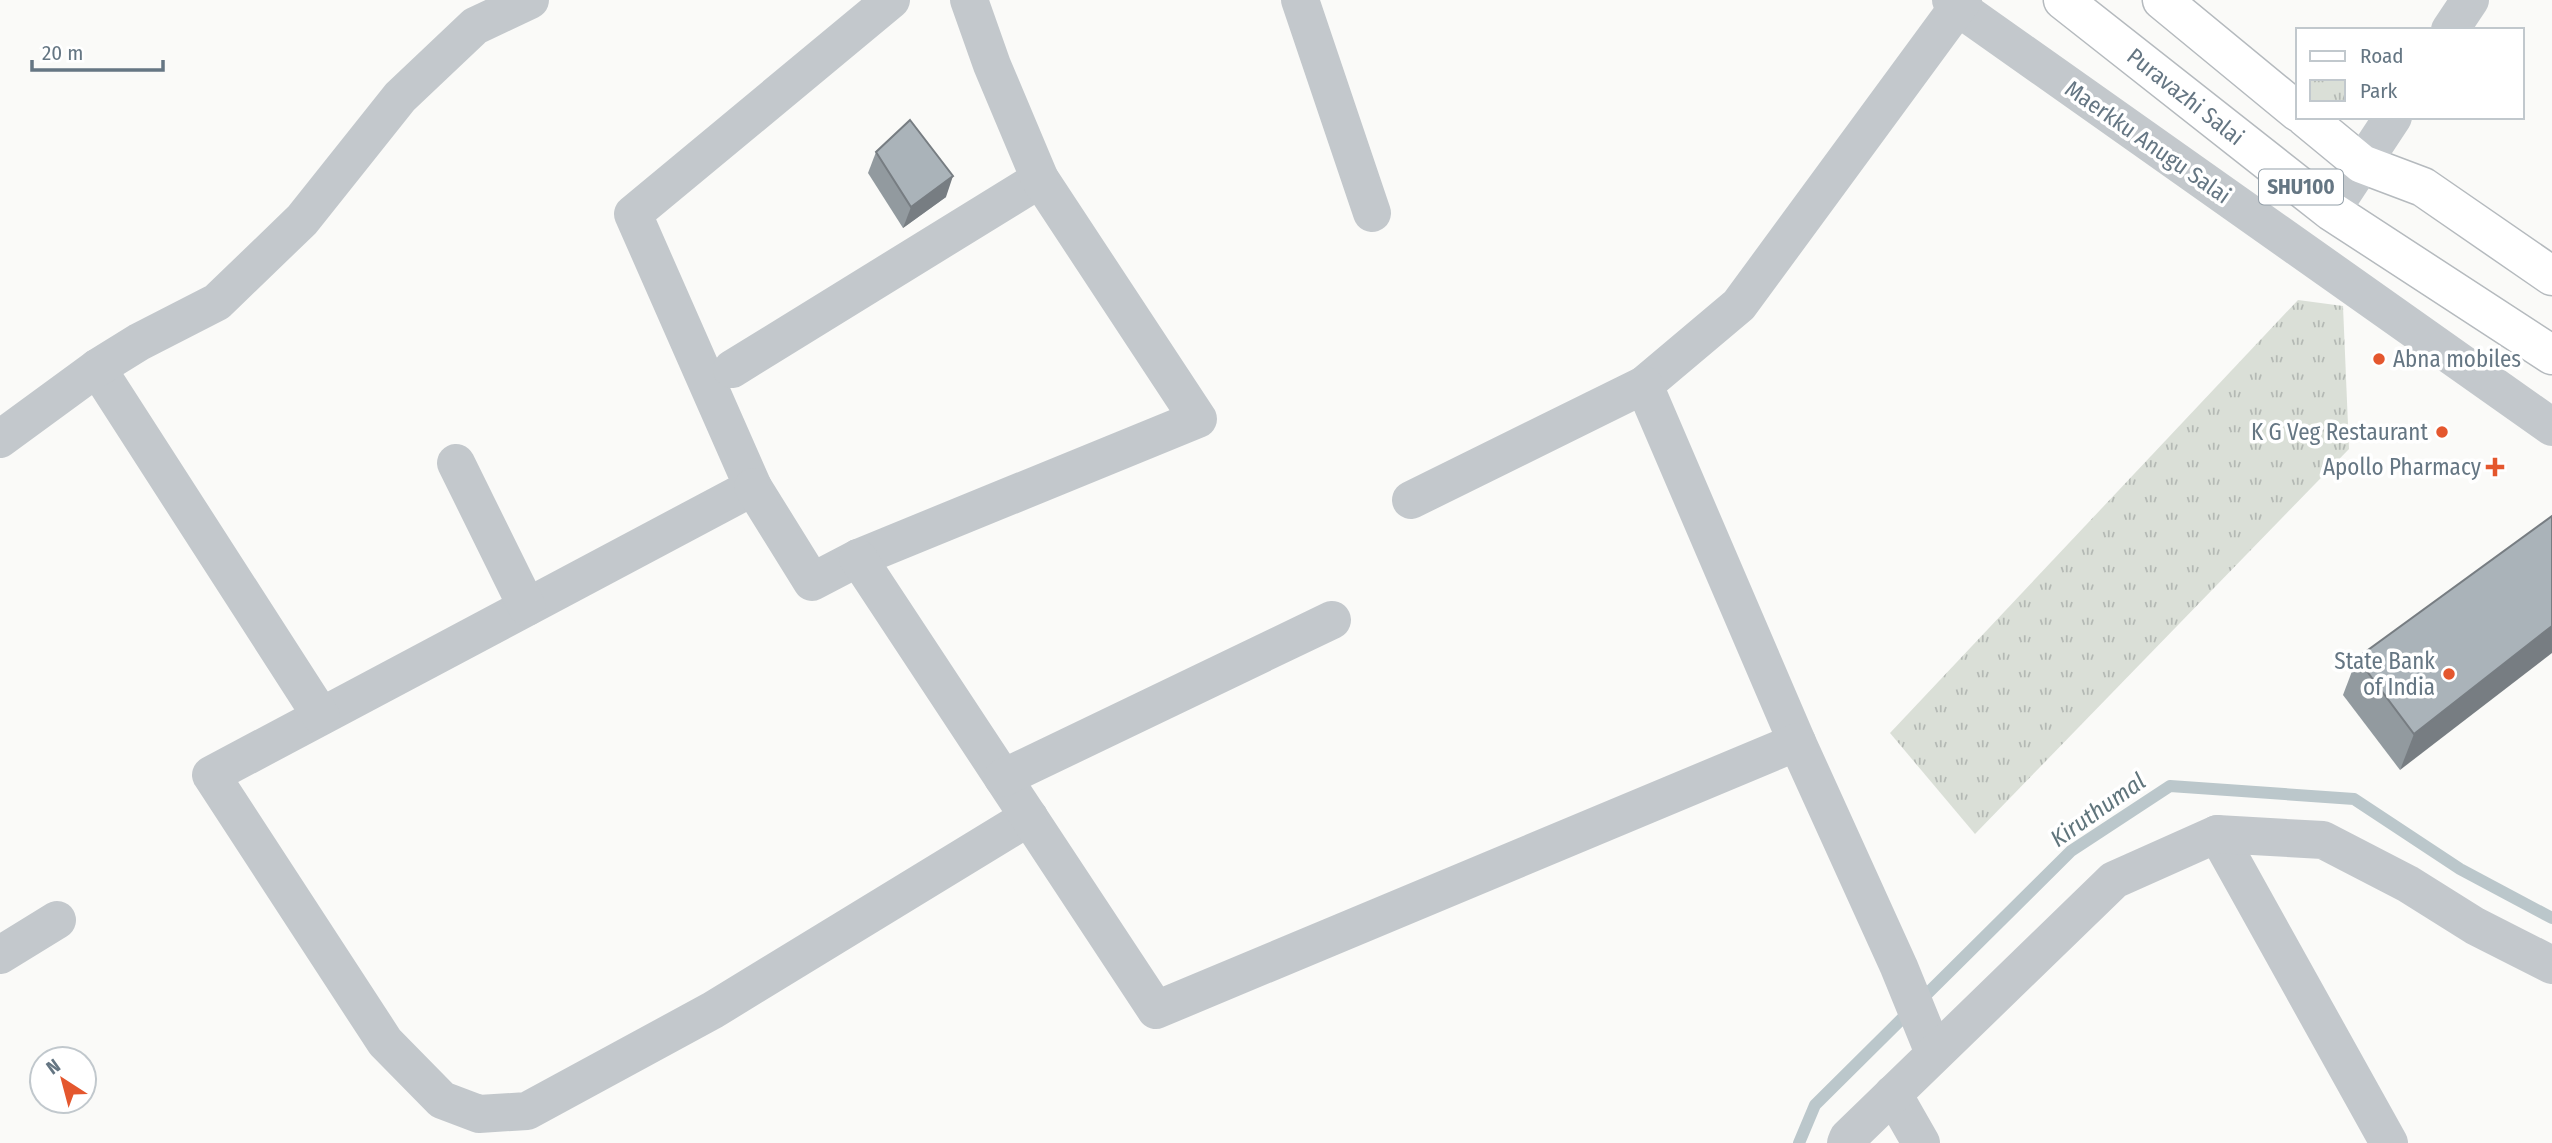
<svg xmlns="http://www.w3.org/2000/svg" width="2552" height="1143" viewBox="0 0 2552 1143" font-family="'Fira Sans Condensed',sans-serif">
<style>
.park{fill:url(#park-tufts)}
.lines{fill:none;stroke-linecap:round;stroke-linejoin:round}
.stream{stroke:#bbc7cb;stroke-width:12}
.major-casing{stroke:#b5babe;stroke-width:41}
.minor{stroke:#c3c8cc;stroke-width:38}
.major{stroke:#fff;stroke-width:38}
.wall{fill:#929a9f}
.shaded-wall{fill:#777d82}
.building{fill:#aab3b9;stroke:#777d82;stroke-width:2}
.poi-dot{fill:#e4572e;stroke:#fff;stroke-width:2.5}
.labels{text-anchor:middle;stroke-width:7;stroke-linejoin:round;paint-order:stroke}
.shield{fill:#fff;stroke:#939fa8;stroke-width:2}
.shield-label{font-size:21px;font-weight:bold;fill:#657683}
.street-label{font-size:23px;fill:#657683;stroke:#fff}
.poi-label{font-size:23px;fill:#657683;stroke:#fff;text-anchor:end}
.water-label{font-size:24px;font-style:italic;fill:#60757c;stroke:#fff}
</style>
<defs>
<pattern id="park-tufts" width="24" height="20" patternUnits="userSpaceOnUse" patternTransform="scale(1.75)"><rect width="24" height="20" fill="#dadfd7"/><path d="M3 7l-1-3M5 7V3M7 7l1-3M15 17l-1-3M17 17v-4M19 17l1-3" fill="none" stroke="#b4b9b4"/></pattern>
</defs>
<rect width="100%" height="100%" fill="#fafaf8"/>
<!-- park -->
<polygon class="park" points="2298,300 2343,306 2349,449 1975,834 1890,733"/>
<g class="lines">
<!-- stream -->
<polyline class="stream" points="1799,1143 1815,1105 2071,851 2170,786 2354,799 2460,869 2552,918"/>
<!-- major casing -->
<g class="major-casing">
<g id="major">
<path id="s1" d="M 2063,0 L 2331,211 L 2552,355"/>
<polyline points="2162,0 2298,112"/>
<polyline points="2305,117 2362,164 2423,187 2552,276"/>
</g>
</g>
<!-- minor -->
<g class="minor">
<polyline points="891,0 633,214 753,487 211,775 385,1042 442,1100 479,1114 527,1111 713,1010 1029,817"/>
<polyline points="1300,0 1372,213"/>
<polyline points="1951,0 1959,8 2552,427"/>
<polyline points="2450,30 2470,0"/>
<polyline points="2331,211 2393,117"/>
<polyline points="97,368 321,716"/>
<polyline points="732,369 1040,179"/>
<polyline points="1644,385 1739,305 1963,0"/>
<polyline points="0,439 97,368 139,342 217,302 302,220 400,97 475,26 530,0"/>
<polyline points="456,463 527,607"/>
<polyline points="753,487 812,582 858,558 1198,419 1040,179 992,65 969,0"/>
<polyline points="1411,500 1644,385 1797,742"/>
<polyline points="858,558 1156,1010 1797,742 1899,967 1934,1053"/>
<polyline points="1003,778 1332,620"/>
<polyline points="2217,834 2389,1143"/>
<polyline points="0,955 57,920"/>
<polyline points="1893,1094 1921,1143"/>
<polyline points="1846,1143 1848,1138 2114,880 2217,834 2323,840 2408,884 2475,926 2552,965"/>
</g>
<!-- major -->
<use href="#major" class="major"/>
</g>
<!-- wall -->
<g class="wall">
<polygon points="876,152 946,197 903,228 868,173"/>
<polygon points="2552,516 2400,770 2343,695 2357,658"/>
</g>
<!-- shaded-wall -->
<g class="shaded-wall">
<polygon points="953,176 946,197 903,228 911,207"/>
<polygon points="2552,626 2552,653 2400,770 2414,734"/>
</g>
<!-- building -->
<g class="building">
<polygon points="910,120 953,176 911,207 876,152"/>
<polygon points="2552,516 2552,626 2414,734 2357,658"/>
</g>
<!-- markers -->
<g class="poi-dot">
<circle cx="2379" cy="359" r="7"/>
<circle cx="2442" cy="432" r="7"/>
<path d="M2491.5 456.5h7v7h7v7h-7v7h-7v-7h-7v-7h7z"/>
<circle cx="2449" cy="674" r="7"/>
</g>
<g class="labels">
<!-- shield labels -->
<rect class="shield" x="2259" y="169.5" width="84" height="35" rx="5"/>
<g class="shield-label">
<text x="2301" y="194">SHU100</text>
</g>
<!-- street labels -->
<g class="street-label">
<text dy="8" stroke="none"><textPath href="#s1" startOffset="156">Puravazhi Salai</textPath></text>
<text transform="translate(2148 142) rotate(35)" y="8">Maerkku Anugu Salai</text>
</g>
<!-- poi labels -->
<g class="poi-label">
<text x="2393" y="367" text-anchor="start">Abna mobiles</text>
<text x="2428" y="440">K G Veg Restaurant</text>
<text x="2481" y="475">Apollo Pharmacy</text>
<text x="2435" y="669">State Bank<tspan x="2435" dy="26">of India</tspan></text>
</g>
<!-- water labels -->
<g class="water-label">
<text transform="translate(2098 810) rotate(-35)" y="8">Kiruthumal</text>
</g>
</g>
<!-- legend -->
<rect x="2296" y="28" width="228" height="91" fill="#ffffff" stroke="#c1c8cd" stroke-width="2"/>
<rect x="2310" y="51" width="35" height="10" fill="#ffffff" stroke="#c1c8cd" stroke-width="2"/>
<text x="2360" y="63" font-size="21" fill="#657683">Road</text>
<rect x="2310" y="80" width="35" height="21" fill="url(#park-tufts)" stroke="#c1c8cd" stroke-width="2"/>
<text x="2360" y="98" font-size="21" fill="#657683">Park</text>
<!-- north arrow -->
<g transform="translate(63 1080) rotate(324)"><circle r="33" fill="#ffffff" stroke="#c1c8cd" stroke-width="2"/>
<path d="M0-5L12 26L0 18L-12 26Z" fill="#e4572e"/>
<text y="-10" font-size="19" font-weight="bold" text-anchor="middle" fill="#657683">N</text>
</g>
<!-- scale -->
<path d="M32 60v10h131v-10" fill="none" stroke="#657683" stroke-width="3.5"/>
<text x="42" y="60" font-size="21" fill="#657683" stroke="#ffffff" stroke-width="5" paint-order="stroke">20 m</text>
</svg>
